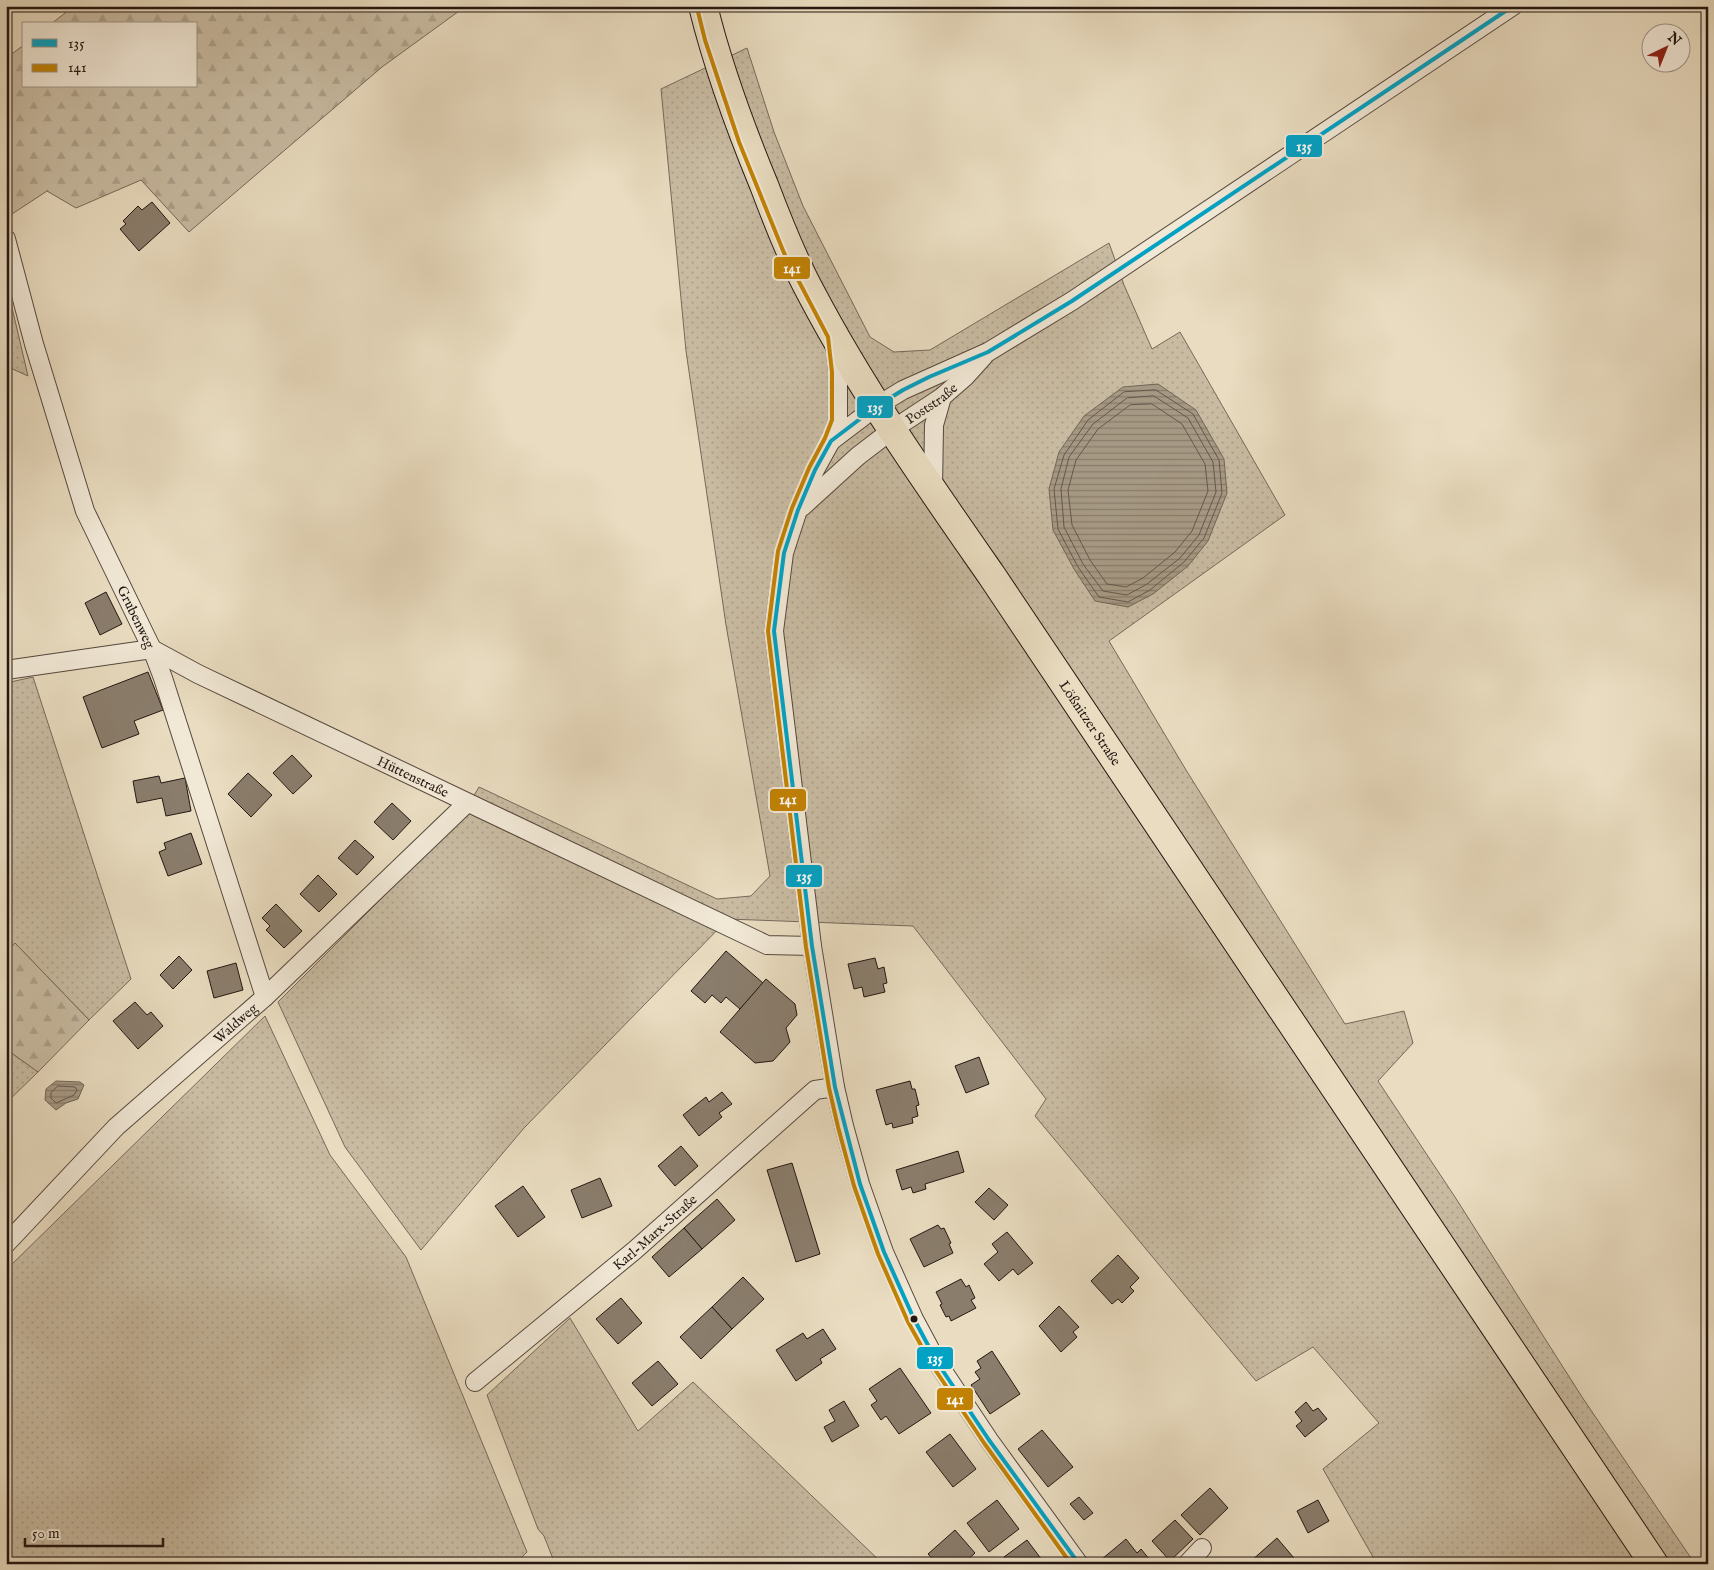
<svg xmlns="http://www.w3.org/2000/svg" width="1714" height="1570" viewBox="0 0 1714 1570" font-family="'IM FELL English',serif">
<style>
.grass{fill:url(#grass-dots);stroke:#76695a}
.forest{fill:url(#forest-firs);stroke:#76695a}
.water{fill:url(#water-rules);stroke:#726556}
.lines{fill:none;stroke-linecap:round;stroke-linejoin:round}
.shore{stroke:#65584a;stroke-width:1}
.building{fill:#8a7d6c;stroke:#241711}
.street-casing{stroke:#55483d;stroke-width:20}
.primary-casing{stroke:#241711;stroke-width:30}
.street{stroke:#f1e8d6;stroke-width:18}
.primary{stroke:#e9dcc0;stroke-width:28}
.bus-1-casing{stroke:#f1e8d6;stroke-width:8}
.bus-2-casing{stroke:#f1e8d6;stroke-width:8}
.bus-1{stroke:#02a2c5;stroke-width:4}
.bus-2{stroke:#c28204;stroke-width:4}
.bus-dot{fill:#241711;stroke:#f1e8d6;stroke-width:2}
.labels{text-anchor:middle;stroke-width:4.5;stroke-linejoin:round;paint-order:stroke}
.street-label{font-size:14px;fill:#241711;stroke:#f1e8d6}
.line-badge{stroke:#f1e8d6;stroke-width:2}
.badge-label{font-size:14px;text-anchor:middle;font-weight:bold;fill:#fff}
</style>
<defs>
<pattern id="grass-dots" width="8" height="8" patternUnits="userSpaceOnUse" patternTransform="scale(1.25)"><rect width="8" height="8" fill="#c8bba2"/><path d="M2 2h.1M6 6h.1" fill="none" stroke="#aca08a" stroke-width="1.8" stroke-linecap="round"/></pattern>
<pattern id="forest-firs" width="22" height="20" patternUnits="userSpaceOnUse" patternTransform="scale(1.25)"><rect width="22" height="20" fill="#c8bba2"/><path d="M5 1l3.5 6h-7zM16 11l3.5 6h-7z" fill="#aca08a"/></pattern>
<pattern id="water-rules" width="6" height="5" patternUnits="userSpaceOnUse" patternTransform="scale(1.25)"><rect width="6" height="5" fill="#a69984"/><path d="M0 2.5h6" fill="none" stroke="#877c6b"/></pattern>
</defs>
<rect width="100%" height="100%" fill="#e9dcc0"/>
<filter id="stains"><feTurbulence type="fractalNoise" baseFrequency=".004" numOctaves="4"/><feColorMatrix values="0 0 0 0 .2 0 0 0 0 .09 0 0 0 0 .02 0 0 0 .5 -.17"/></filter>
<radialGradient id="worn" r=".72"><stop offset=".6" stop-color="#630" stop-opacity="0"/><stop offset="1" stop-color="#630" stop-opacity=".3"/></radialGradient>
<!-- grass -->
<g class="grass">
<polygon points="747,48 774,132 803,206 870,337 894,352 930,350 1109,243 1124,285 1152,349 1180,332 1285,515 1109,641 1186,770 1345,1024 1404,1011 1413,1043 1378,1081 1455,1197 1582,1397 1695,1564 1377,1564 1323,1469 1379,1423 1313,1347 1256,1381 1035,1116 1046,1099 913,926 728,919 524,1128 421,1250 345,1147 278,1002 459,821 479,787 717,899 751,896 770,876 726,625 686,351 661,89"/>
<polygon points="6,187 12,214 6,221"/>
<polygon points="6,282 28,376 6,366"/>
<polygon points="33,677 131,979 89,1020 16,944 6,953 6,683"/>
<polygon points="265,1016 330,1155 406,1257 527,1552 515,1564 6,1564 6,1270"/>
<polygon points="6,1049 38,1072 6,1103"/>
<polygon points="570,1318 638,1431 693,1382 883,1564 555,1564 544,1536 538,1529 487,1395"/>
</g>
<!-- forest -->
<g class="forest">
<polygon points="74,6 466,6 382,67 189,232 141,180 76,208 47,191 12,214 6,187 6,58 24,45 24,86 196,86 196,24 51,24"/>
<polygon points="15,943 89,1020 38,1072 6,1049 6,953"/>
</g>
<!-- water -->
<g class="water">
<polygon points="1158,384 1196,410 1224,459 1227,493 1208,541 1188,566 1153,594 1128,607 1095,601 1074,569 1053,530 1049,489 1059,452 1084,416 1123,387"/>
<polygon points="56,1081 80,1082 84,1085 78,1099 66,1103 56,1110 45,1100 46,1089"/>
</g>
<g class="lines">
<!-- shore -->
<g class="shore">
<polygon points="1156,390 1193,414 1219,460 1222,493 1204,538 1184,562 1150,590 1128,602 1099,597 1078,567 1058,529 1054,489 1064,455 1088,420 1124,392"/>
<polygon points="1154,396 1188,418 1213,462 1216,492 1199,535 1180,558 1147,584 1127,595 1103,591 1083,564 1064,527 1061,489 1069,457 1093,424 1127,398"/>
<polygon points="1152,404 1182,424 1205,464 1208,491 1192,531 1175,552 1143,578 1126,587 1107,584 1090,560 1072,525 1068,490 1076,460 1098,429 1130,405"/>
<polygon points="58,1086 75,1087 77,1090 74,1095 56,1103 51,1098 51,1093"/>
</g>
</g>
<!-- building -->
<g class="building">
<polygon points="152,202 170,223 139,251 120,229 126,224 123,221 138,206 142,210"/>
<polygon points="106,592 122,624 100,635 85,603"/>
<polygon points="148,672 163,710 134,721 139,734 102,748 83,697"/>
<polygon points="292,755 312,776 293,794 273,773"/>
<polygon points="248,773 272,795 251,817 228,794"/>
<polygon points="159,776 161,783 185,778 191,811 166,816 162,798 137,803 133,781"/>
<polygon points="392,803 411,821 393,840 374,822"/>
<polygon points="191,833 202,864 168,876 159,852 166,849 164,843"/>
<polygon points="355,840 374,857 357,875 338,858"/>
<polygon points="318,875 337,894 319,912 300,894"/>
<polygon points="276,904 302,931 284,948 266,930 270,926 262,918"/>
<polygon points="726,951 763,983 740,1009 726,997 721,1003 712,995 705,1003 691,991"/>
<polygon points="179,956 192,970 173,989 160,975"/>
<polygon points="875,958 878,969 884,967 887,983 883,984 885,992 864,997 862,987 854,989 848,964"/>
<polygon points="236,963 243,990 214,998 207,971"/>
<polygon points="766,979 795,1004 797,1015 786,1028 790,1042 773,1061 755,1063 720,1032"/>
<polygon points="135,1002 147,1015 151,1012 163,1026 138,1049 113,1021"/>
<polygon points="979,1057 989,1084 966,1093 955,1066"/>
<polygon points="910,1081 912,1089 915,1089 919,1105 916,1106 918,1116 912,1118 913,1123 893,1128 892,1123 886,1125 876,1090"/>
<polygon points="722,1092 732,1104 719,1113 722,1117 699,1136 683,1115 706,1097 709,1102"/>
<polygon points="681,1146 698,1166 675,1186 658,1166"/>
<polygon points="958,1151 964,1172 925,1184 926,1189 913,1193 911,1187 902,1190 896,1170"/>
<polygon points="792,1163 820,1254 796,1262 767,1170"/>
<polygon points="600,1178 612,1206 582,1218 571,1190"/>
<polygon points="523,1186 545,1217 518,1237 495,1206"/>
<polygon points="989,1188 1008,1205 994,1220 975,1202"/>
<polygon points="717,1199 735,1220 702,1249 684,1228"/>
<polygon points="938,1225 941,1229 944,1228 951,1243 949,1244 953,1253 924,1267 910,1239"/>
<polygon points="684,1228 702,1249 669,1277 652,1257"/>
<polygon points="1007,1232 1033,1263 1018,1275 1013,1269 999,1281 984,1264 998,1252 992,1244"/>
<polygon points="1118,1255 1139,1278 1130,1287 1134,1291 1122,1303 1118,1299 1112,1304 1091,1281"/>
<polygon points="743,1277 764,1299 732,1329 712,1307"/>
<polygon points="961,1279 966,1287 969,1285 975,1298 971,1300 976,1308 951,1321 949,1316 946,1317 940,1305 942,1304 936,1292"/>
<polygon points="621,1298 642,1323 618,1344 596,1319"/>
<polygon points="1059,1306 1079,1327 1073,1332 1077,1337 1061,1352 1039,1326"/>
<polygon points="712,1307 732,1329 701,1359 680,1337"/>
<polygon points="823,1329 836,1349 820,1359 822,1363 796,1381 776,1350 803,1333 807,1339"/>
<polygon points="992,1351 1020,1394 990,1414 971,1385 980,1379 975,1372 981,1368 977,1361"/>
<polygon points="658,1361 678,1384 652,1406 632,1383"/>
<polygon points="900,1368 931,1413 899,1434 886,1416 881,1420 871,1405 877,1401 869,1389"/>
<polygon points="844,1401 859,1426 832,1442 824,1427 835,1421 829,1410"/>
<polygon points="1306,1402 1313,1411 1318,1408 1327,1419 1305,1437 1296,1426 1302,1421 1295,1412"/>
<polygon points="1042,1430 1073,1467 1048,1487 1018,1449"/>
<polygon points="950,1434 976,1469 953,1487 926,1452"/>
<polygon points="1210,1488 1228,1508 1200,1535 1181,1515"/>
<polygon points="1079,1497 1093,1513 1084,1520 1070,1504"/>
<polygon points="997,1500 1019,1529 989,1552 967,1523"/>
<polygon points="1318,1500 1329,1521 1308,1533 1297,1511"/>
<polygon points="1175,1520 1193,1539 1170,1561 1152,1541"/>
<polygon points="955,1530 975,1553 963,1564 937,1564 928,1554"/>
<polygon points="1277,1538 1299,1564 1253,1564 1251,1561"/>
<polygon points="1126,1539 1137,1553 1141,1549 1150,1560 1146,1564 1106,1564 1102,1559"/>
<polygon points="1027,1540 1045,1564 1008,1564 1004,1557"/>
</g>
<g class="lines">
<!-- street casing -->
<g class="street-casing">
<g id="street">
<path id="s1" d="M 6,239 L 34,344 L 85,511 L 152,649 L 163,678 L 265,997"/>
<polyline points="835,345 838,372 838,421 831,441 815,470 798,510 784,553 774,631 812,946 835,1087 844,1126 860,1184 884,1252 914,1319 937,1362 989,1440 1079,1564"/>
<polyline points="831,441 877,406 903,390 988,352 1072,301 1513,6"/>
<polyline points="933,489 934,425 942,397"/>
<path id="s2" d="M 802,507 L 858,456 L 892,430 L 942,397 L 965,377 L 984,356"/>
<path id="s3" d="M 6,670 L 152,649 L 198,674 L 767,945 L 812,946"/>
<path id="s4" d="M 6,1244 L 116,1127 L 265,997 L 467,803"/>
<path id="s5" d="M 475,1382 L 635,1250 L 815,1090 L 835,1087"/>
<polyline points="1187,1564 1202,1548"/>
</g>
</g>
<!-- primary casing -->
<g class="primary-casing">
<g id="primary">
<path id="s6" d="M 703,6 C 718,67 740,127 764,185 C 778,222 792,258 811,293 C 863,392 928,484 992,576 L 1654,1564"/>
</g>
</g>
<!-- street -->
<use href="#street" class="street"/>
<!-- primary -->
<use href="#primary" class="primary"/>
<!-- bus-1 casing -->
<g class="bus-1-casing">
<polyline id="bus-1" points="1079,1564 989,1440 937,1362 914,1319 884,1252 860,1184 835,1087 812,946 774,631 784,553 798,510 815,470 831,441 877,406 903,390 929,377 988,352 1072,301 1513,6"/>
</g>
<!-- bus-2 casing -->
<g class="bus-2-casing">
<polyline id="bus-2" points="697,8 705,40 739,142 784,253 828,337 832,372 832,420 825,438 809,468 792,508 778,551 768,631 806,947 829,1088 838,1127 854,1186 878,1254 908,1322 932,1365 984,1443 1071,1564"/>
</g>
<!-- bus-1 -->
<use href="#bus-1" class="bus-1"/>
<!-- bus-2 -->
<use href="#bus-2" class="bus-2"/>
</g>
<!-- markers -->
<circle class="bus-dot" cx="914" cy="1319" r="4.5"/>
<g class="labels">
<!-- street labels -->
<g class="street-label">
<text dy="5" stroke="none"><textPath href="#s2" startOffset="166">Poststraße</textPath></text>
<text dy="5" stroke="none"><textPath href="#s1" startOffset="401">Grubenweg</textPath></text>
<text dy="5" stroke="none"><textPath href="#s6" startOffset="820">Lößnitzer Straße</textPath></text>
<text dy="5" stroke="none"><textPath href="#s3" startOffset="438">Hüttenstraße</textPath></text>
<text dy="5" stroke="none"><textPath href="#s4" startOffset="319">Waldweg</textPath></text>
<text dy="5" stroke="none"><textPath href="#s5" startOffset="234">Karl-Marx-Straße</textPath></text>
</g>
</g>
<g class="line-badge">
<rect x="1285" y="134" width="38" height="24" rx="5" fill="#02a2c5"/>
<rect x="773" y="256" width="38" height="24" rx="5" fill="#c28204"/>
<rect x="856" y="395" width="38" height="24" rx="5" fill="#02a2c5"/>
<rect x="769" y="788" width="38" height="24" rx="5" fill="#c28204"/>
<rect x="785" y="864" width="38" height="24" rx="5" fill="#02a2c5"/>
<rect x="916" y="1346" width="38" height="24" rx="5" fill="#02a2c5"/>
<rect x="936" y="1387" width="38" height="24" rx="5" fill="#c28204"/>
</g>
<g class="badge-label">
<text x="1304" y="151">135</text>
<text x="792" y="273">141</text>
<text x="875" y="412">135</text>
<text x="788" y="804">141</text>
<text x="804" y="881">135</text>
<text x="935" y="1363">135</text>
<text x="955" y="1404">141</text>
</g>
<!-- margin -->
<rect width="1714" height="1570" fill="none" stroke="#e9dcc0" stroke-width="25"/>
<rect x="8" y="8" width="1699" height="1555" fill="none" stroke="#241711" stroke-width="2.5"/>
<rect x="12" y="12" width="1689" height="1545" fill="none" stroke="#241711"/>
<!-- legend -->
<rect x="22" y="22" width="175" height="65" fill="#f1e8d6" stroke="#9f9487"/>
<rect x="32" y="39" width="25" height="8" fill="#02a2c5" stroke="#9f9487"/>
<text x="68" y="48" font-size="15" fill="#241711">135</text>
<rect x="32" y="64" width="25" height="8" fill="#c28204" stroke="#9f9487"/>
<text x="68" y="72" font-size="15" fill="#241711">141</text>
<!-- north arrow -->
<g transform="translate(1666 48) rotate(43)"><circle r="24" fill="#f1e8d6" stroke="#9f9487"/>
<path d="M0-4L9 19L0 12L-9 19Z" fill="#8f2418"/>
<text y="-8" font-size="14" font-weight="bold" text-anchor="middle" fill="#241711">N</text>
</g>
<!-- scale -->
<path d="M25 1538v8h138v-8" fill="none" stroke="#241711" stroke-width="2.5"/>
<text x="32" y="1538" font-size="15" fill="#241711" stroke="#f1e8d6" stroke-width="4" paint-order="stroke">50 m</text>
<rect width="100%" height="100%" filter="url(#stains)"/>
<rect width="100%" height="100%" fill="url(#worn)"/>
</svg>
